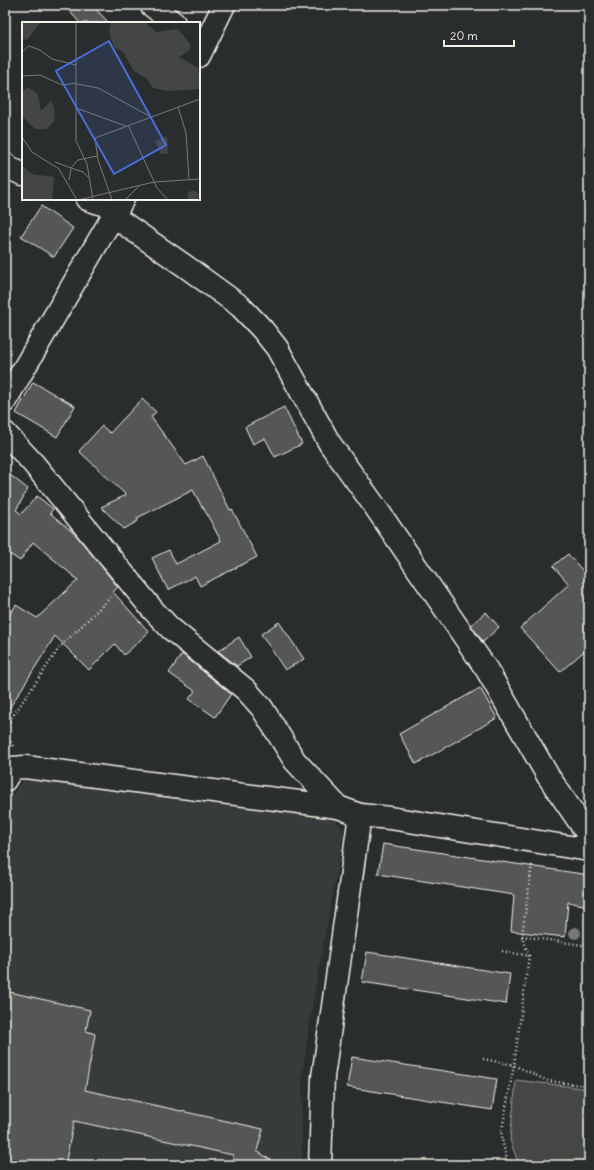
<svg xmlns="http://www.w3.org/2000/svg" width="594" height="1170" viewBox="0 0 594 1170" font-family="Delius,sans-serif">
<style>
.built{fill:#373a3a}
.green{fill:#444645;stroke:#9c9c96}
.building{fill:#555756;stroke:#f4f1e8}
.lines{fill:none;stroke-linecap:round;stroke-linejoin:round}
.minor-casing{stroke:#f4f1e8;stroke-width:25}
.path{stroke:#f4f1e8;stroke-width:2.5;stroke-dasharray:1 3;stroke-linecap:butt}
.minor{stroke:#2a2d2e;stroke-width:22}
.tree{fill:#777875}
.inset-road{fill:none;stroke:#7b7b78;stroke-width:1}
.view{fill:#486fdb;fill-opacity:0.15;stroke:#486fdb;stroke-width:2}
.inset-edge{fill:none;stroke:#f4f1e8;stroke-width:2}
</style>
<rect width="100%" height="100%" fill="#2a2d2e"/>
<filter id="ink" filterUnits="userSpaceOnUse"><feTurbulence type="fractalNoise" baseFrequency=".025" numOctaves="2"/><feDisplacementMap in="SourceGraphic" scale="8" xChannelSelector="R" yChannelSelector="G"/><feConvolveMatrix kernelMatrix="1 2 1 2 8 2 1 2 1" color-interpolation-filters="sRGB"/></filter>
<g filter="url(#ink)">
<!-- built -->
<polygon class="built" points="30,775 335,818 344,833 313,1001 302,1076 302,1165 5,1165 5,810 18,786"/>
<!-- green -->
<polygon class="green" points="516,1080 589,1089 589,1165 519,1165 510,1140"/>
<!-- building -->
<g class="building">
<polygon points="64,5 92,5 109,23 80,23"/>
<polygon points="41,206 73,228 54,257 21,236"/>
<polygon points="33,382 75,406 57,437 16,413"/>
<polygon points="142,399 156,412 151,417 186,465 203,456 230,510 232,509 257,557 200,586 195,576 168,590 152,558 169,550 176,564 221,541 203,507 202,507 193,490 137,518 138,521 124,529 101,507 126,495 79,451 102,426 110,433"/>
<polygon points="284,407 302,444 275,457 265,438 253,444 245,427"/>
<polygon points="5,471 28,489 16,510 21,514 37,496 53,509 50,513 76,535 118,587 113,592 149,632 124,655 115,644 89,670 55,636 5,715 5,622 16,605 37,618 78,580 33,542 20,561 5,551"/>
<polygon points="568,554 584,572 589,567 589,647 560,672 520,628 569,584 553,566"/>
<polygon points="486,612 499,627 483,642 471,625"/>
<polygon points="279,622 304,659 285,670 261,634"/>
<polygon points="239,637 251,657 237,666 218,651"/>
<polygon points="182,654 231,694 215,717 189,699 195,691 169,673"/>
<polygon points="480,688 497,718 416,764 399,734"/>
<polygon points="383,844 589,875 589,906 568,902 565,937 511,931 514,895 378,874"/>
<polygon points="367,952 510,974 506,1004 362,982"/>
<polygon points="5,991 90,1010 86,1031 95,1034 85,1090 263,1129 257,1151 278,1165 233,1165 233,1155 74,1121 65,1165 5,1165"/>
<polygon points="352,1057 497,1079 492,1110 347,1087"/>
</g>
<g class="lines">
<!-- minor casing -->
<g class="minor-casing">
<g id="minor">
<polyline points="151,5 174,23"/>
<polyline points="199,56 224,5"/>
<polyline points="5,164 11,169 23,174"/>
<polyline points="87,199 118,209"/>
<polyline points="113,216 185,266 240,306 262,329 277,348 330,444 374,505 487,670 548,776 589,836"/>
<polyline points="5,401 123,199"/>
<polyline points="5,433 33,463 152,609 170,628 246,690 262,708 295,761 338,807"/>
<polyline points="5,780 12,768 25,767 338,807 360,815 390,818 589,850"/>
<polyline points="320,1165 323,1077 360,815"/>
</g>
</g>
<!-- path -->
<g class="path">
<polyline points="13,746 5,732 6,726 60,647 112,596"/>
<polyline points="522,936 589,946"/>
<polyline points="502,951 529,956"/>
<polyline points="483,1059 514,1065 548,1081 589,1086"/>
<polyline points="508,1165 501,1135 514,1065 529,956 522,936 532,864"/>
</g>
<!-- minor -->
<use href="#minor" class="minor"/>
</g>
<!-- trees -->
<circle class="tree" cx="575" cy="933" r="6"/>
</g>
<!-- overview -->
<g transform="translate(22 22)">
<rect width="178" height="178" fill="#2a2d2e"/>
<path d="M 0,0 L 19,0 L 5,18 L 0,16 ZM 89,0 L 123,0 L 134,10 L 156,7 L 168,22 L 168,28 L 157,35 L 178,47 L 178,67 L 145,69 L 131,66 L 125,57 L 112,49 L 101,30 L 92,25 L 87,10 ZM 6,65 L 16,72 L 19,89 L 29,79 L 33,88 L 32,100 L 24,107 L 13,107 L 0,94 L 1,69 ZM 145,114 L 146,132 L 139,132 L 133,119 ZM 0,144 L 10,152 L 32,155 L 30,178 L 0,178 ZM165.5 174a5.5 5.5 0 1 1 11 0a5.5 5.5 0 1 1-11 0Z" fill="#444645"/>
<path class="inset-road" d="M 54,0 L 54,119 L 65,142 L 71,178M 0,30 L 7,24 L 18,28 L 30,37 L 54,43M 0,54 L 18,53 L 40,63 L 55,61M 55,62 L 76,66 L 129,95M 156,85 L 164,111 L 167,157M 54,86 L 104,104M 106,103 L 135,166 L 146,178M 0,115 L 10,130 L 37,147 L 55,178M 33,140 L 49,146M 49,146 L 61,150 L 67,156M 47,158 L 49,146 L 56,138 L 75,134M 56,178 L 132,160 L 178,157M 90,178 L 76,138 L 73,116 L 178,77M 103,178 L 117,164"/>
<path class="view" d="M 87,19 L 144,123 L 92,152 L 34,49 Z"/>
<rect width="178" height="178" class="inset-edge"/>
</g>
<!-- margin -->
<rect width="594" height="1170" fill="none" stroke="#2a2d2e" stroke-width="20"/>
<rect x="10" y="10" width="574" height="1150" fill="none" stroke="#f4f1e8" stroke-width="1.5" filter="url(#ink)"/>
<!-- scale -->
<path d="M444 40v6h70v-6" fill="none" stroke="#f4f1e8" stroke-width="2"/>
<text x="450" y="40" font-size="12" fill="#f4f1e8" stroke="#2a2d2e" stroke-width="3" paint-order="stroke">20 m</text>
</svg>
